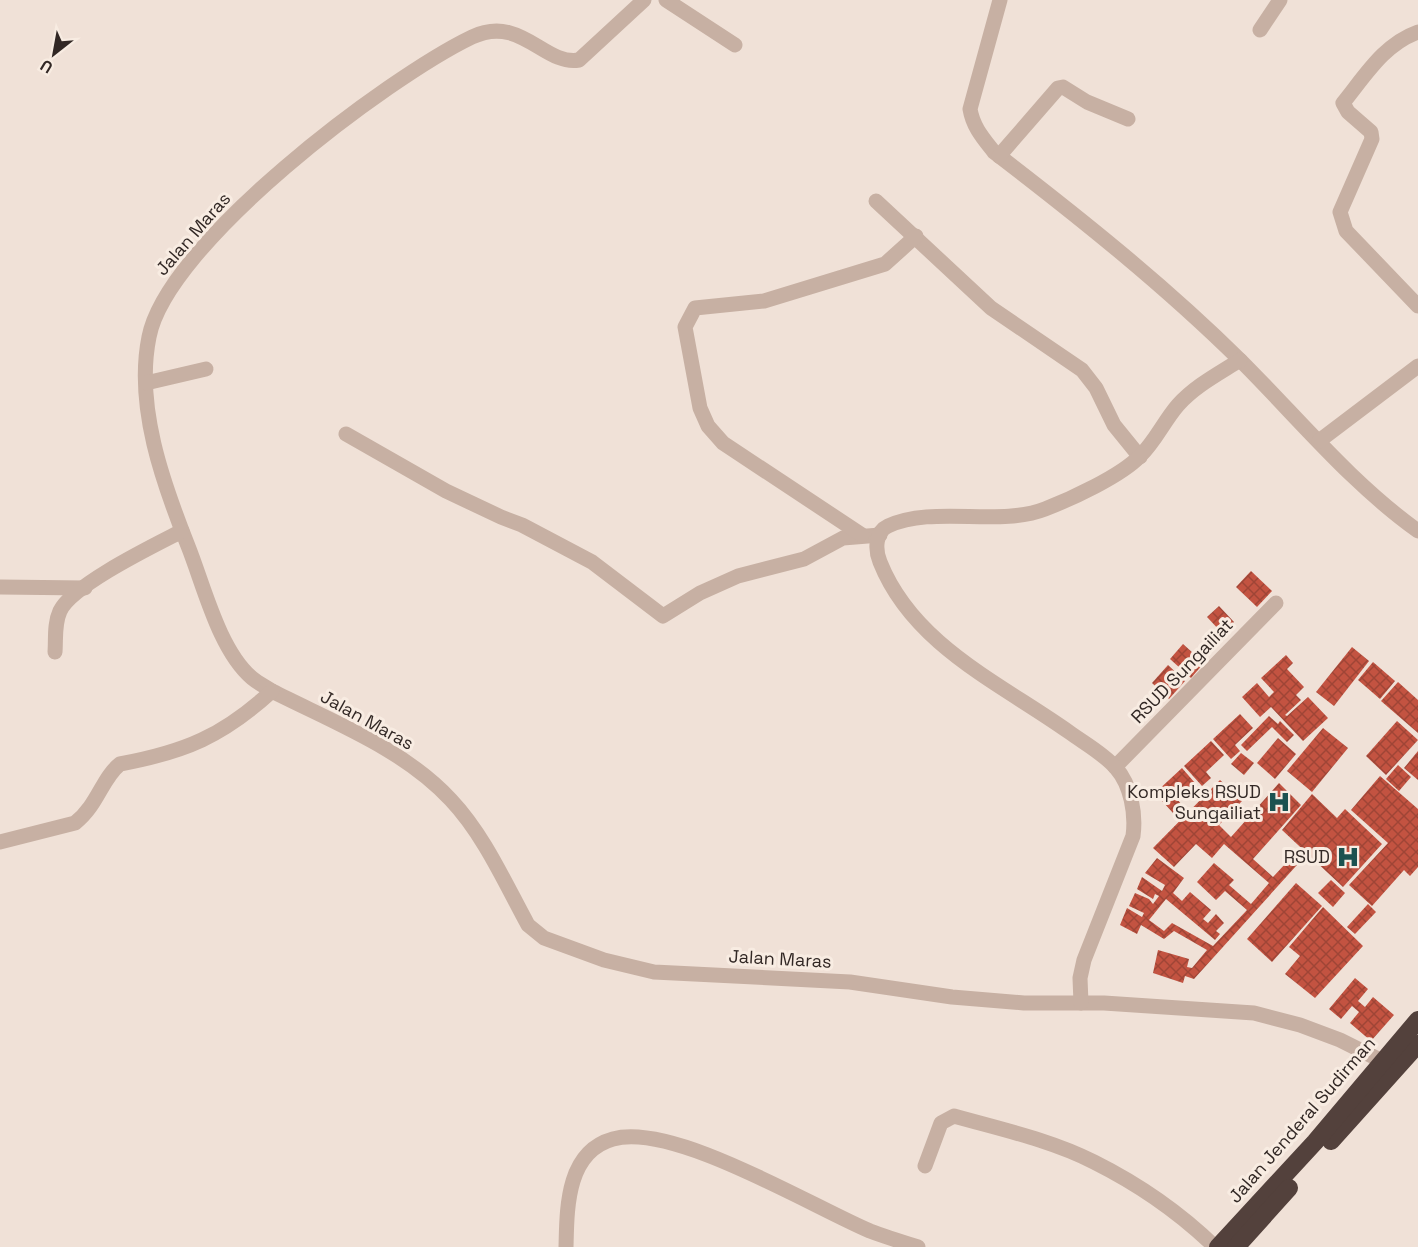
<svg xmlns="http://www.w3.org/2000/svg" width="1418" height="1247" viewBox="0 0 1418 1247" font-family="'Space Grotesk',sans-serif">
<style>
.building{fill:url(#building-cross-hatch)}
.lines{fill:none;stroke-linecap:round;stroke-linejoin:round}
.minor{stroke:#c7b0a3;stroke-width:15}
.highway{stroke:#53413c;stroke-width:18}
.labels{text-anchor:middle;stroke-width:6;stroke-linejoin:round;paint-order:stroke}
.street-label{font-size:18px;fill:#322825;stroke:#f8ece2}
.poi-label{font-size:18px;fill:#322825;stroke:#f8ece2;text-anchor:end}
</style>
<defs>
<pattern id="building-cross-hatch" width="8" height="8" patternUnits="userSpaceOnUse" patternTransform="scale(1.5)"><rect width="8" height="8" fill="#c35341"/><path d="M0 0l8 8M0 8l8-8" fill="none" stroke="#9f4536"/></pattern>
</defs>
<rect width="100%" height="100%" fill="#f0e1d7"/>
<!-- building -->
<g class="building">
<polygon points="1251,571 1272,591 1257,607 1236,587"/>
<polygon points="1219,606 1234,622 1222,633 1207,617"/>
<polygon points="1183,644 1204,663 1191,678 1170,659"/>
<polygon points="1352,647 1369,661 1334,706 1316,692"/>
<polygon points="1286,655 1293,663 1287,669 1304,687 1296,695 1301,700 1285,715 1287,716 1308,697 1328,718 1303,741 1271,707 1260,717 1242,697 1257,683 1269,697 1274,692 1261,678"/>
<polygon points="1373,662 1395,681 1380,699 1358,680"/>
<polygon points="1168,665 1185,681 1169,699 1152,683"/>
<polygon points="1398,682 1418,700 1418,733 1381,701"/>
<polygon points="1240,714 1253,728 1235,745 1240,751 1231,759 1213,739"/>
<polygon points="1269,716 1278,724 1280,721 1294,735 1287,742 1272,727 1247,751 1241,745"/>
<polygon points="1397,721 1418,740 1386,775 1366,756"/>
<polygon points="1323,728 1348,748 1312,792 1287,771"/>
<polygon points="1278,738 1296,754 1275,779 1257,763"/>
<polygon points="1211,741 1224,755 1206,772 1211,778 1202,786 1184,766"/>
<polygon points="1418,751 1418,780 1404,768"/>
<polygon points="1241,753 1254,763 1244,775 1231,764"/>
<polygon points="1398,765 1411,777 1399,791 1386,779"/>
<polygon points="1182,768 1195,783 1177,799 1182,805 1173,813 1155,793"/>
<polygon points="1380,776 1418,809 1418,867 1410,876 1404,870 1372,906 1349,885 1388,843 1351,810"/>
<polygon points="1220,780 1242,801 1219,825 1231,837 1279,783 1301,805 1253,859 1273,877 1299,849 1306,855 1194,979 1185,976 1183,983 1153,973 1158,950 1189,959 1187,967 1192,968 1207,950 1174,931 1164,939 1141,925 1137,934 1120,925 1127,908 1142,917 1144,913 1129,906 1135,893 1149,899 1153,904 1159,896 1155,894 1153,899 1137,889 1142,877 1162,891 1165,885 1145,873 1157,858 1184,878 1173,893 1182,901 1190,892 1211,910 1203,919 1208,923 1216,914 1224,923 1216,931 1220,934 1215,940 1166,899 1149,920 1164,931 1172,923 1213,946 1247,910 1225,891 1216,900 1197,882 1214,863 1234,880 1229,885 1251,904 1269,883 1224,844 1212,858 1196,844 1174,867 1153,848"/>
<polygon points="1312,794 1337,818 1345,809 1382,844 1343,887 1282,830"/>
<polygon points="1331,880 1345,893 1333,907 1318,893"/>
<polygon points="1296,883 1322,906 1272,962 1247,939"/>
<polygon points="1368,904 1376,912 1355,934 1347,927"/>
<polygon points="1323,907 1363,946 1315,998 1285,974 1300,956 1289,947"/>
<polygon points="1355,978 1368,989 1358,1001 1365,1007 1373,997 1394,1015 1371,1041 1350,1023 1359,1012 1352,1006 1341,1019 1329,1009"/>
</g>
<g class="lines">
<!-- minor -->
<g class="minor">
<path d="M 644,0 L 579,60 C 544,66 521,14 472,37 C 387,78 167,243 149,337 C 135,406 163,483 188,546 C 204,586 219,650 252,678 C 258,683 266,687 272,691 C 333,722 404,749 451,800 C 484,835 505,883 528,925 L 544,938 L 604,960 L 654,972 L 850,982 L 952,997 L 1024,1003 L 1104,1003 L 1254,1013 L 1300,1025 L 1340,1040 L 1382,1061"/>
<polyline points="666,0 735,45"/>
<path d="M 1000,0 L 970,109 C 973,127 983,138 994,152 C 1080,218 1164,285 1241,361 C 1299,419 1351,483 1418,531"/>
<polyline points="1260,30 1280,0"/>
<path d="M 1418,32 C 1384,44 1365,76 1343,103 L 1348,112 L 1371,132 L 1372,139 L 1340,212 L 1346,231 L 1418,306"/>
<polyline points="999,156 1058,88 1063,87 1087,102 1128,119"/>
<polyline points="876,201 991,308 1082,370 1096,388 1114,425 1140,457"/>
<polyline points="146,383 206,369"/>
<polyline points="346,434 446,491 501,517 522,525 592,562 663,616 700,593 738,576 804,559 843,538 880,535"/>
<polyline points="1319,441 1418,366"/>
<polyline points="862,535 723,443 708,426 700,408 685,327 695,308 764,301 885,264 916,236"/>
<polyline points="0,587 85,588"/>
<path d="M 55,652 C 56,639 54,624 60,611 C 72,585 155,545 182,531"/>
<polyline points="1115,767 1276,603"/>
<path d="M 0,842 L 75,823 C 98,805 102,778 120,764 C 185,752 223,736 272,691"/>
<path d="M 1081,1003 L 1080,978 L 1084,960 L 1133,836 C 1136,814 1131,785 1116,768 C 1103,753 1084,743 1069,732 C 1000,683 913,645 880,562 C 875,550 875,532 888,526 C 933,505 999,527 1045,509 C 1071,499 1121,476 1140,456 C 1155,442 1164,421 1178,405 C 1195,386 1218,374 1240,360"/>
<path d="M 925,1166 L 941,1123 L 954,1116 C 1000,1129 1051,1140 1094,1162 C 1138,1184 1180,1213 1215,1247"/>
<path d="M 566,1247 C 567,1209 566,1152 613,1139 C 673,1122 811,1206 870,1231 C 886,1237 902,1242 918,1247"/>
</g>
<!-- highway -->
<g class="highway">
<polyline points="1331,1141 1418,1044"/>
<polyline points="1218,1247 1315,1142 1418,1020"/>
<polyline points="1236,1247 1289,1188"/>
</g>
</g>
<!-- icons -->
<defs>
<g id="hospital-bare" transform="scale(1.8)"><path d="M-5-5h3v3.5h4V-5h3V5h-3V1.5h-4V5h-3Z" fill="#1c5250" stroke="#f8ece2" stroke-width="2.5" paint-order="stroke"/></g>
</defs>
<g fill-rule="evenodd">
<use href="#hospital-bare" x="1279" y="802"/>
<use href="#hospital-bare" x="1348" y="857"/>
</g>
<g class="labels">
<!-- street labels -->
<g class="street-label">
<text transform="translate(193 234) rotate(-49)" y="6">Jalan Maras</text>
<text transform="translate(1182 671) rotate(-46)" y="6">RSUD Sungailiat</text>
<text transform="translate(367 720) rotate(29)" y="6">Jalan Maras</text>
<text transform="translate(780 959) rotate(3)" y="6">Jalan Maras</text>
<text transform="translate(1302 1120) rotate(-49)" y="6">Jalan Jenderal Sudirman</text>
</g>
<!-- poi labels -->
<g class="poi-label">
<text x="1261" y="798">Kompleks RSUD<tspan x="1261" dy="21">Sungailiat</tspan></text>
<text x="1330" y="863">RSUD</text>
</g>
</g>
<!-- north arrow -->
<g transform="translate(54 54) rotate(211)" stroke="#f8ece2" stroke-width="4.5" paint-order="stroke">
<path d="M0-4.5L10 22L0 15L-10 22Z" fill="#322825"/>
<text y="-9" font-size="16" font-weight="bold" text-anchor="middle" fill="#322825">U</text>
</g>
</svg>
